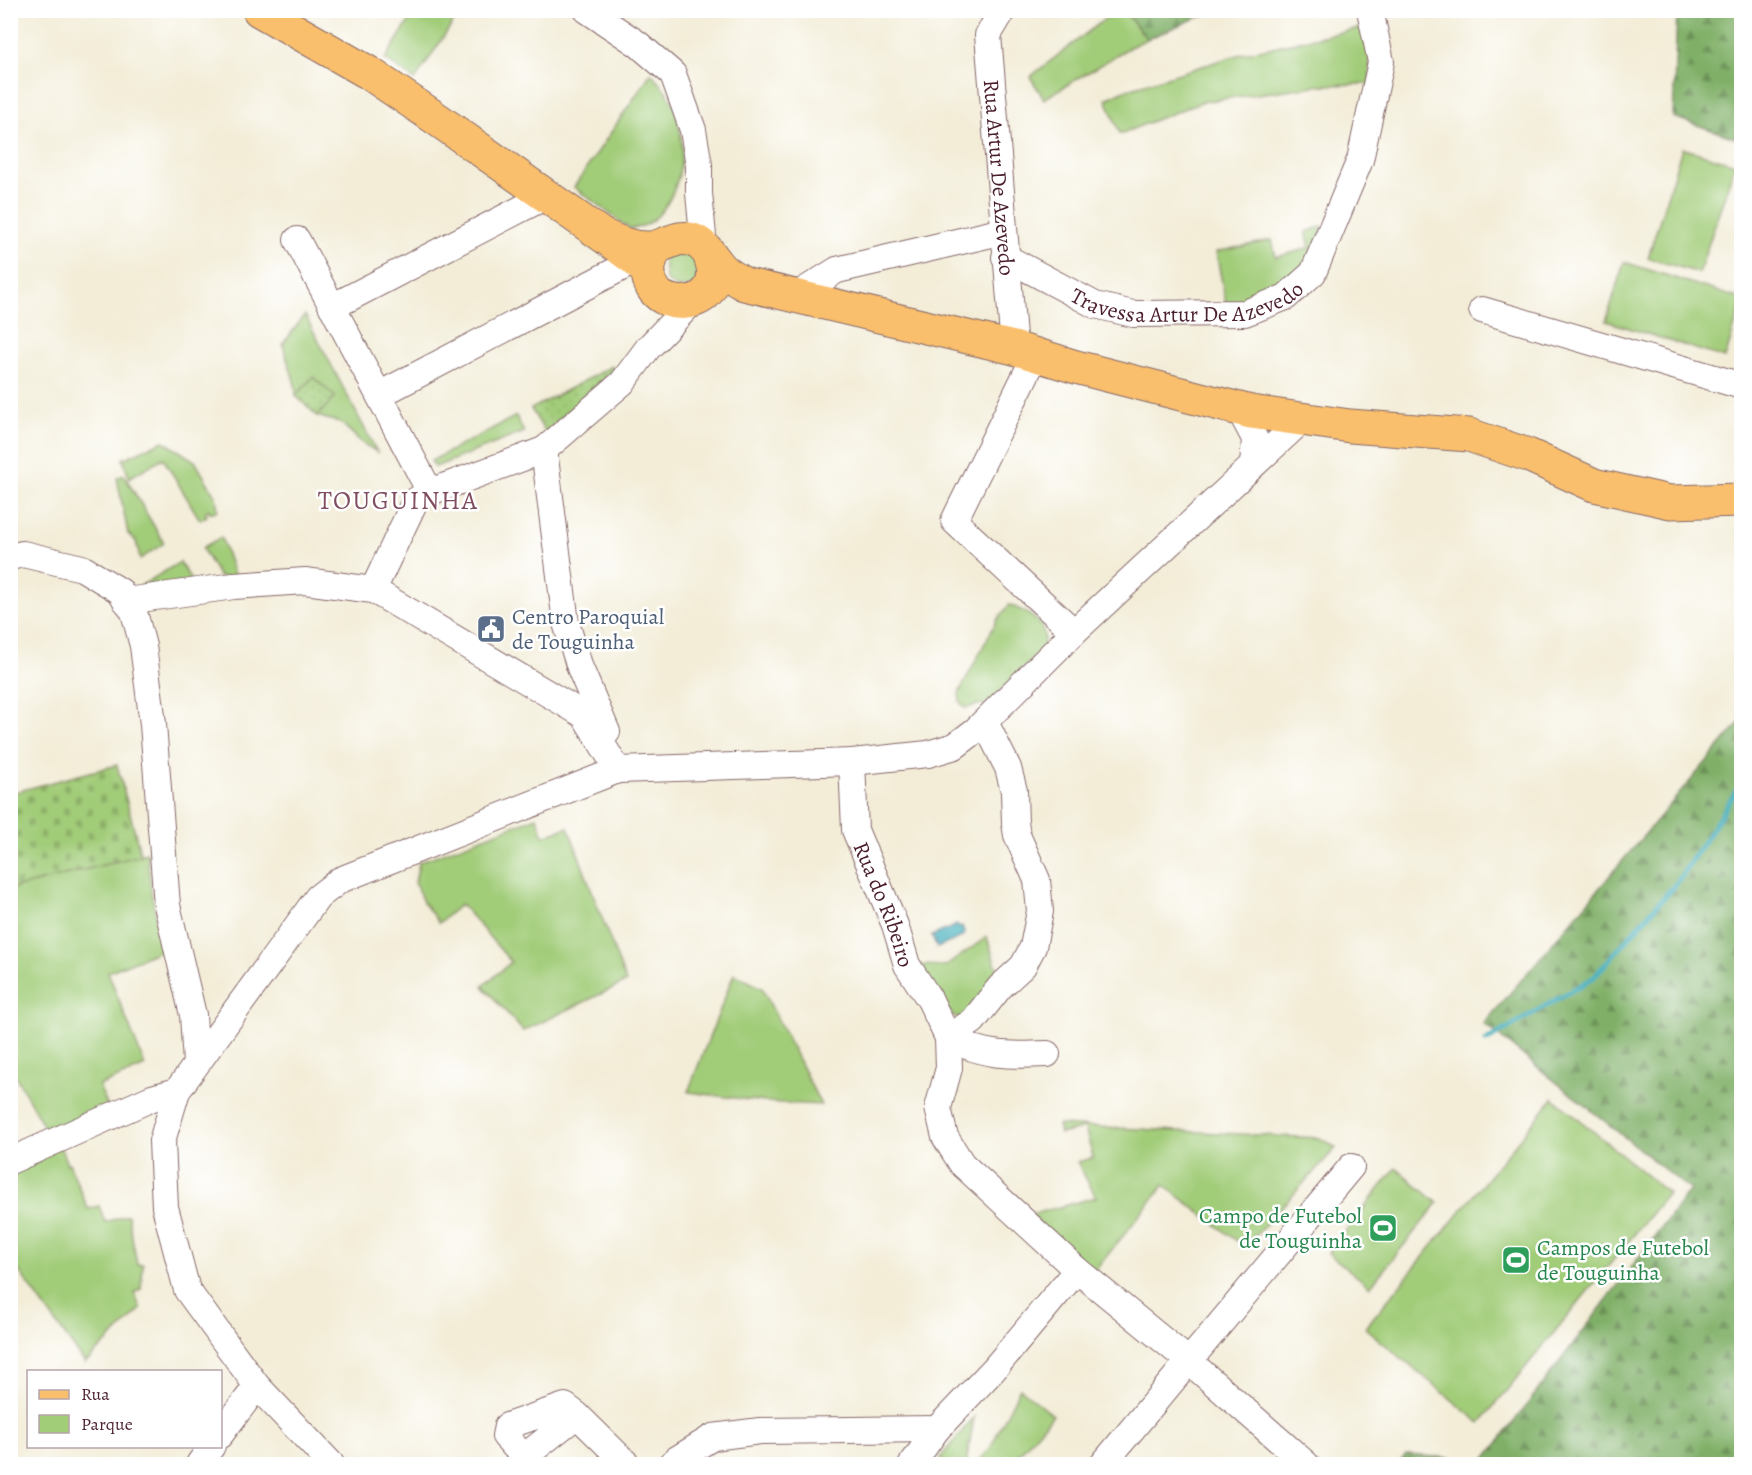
<svg xmlns="http://www.w3.org/2000/svg" width="1752" height="1475" viewBox="0 0 1752 1475" font-family="Alegreya,serif">
<style>
.green{fill:#a1cc78;stroke:#767652;stroke-width:1.5}
.forest{fill:url(#forest-firs);stroke:#65684a;stroke-width:1.5}
.cemetery{fill:url(#cemetery-stones);stroke:#767652;stroke-width:1.5}
.park{fill:url(#park-dots);stroke:#767652;stroke-width:1.5}
.water{fill:#3baab9;stroke:#426472;stroke-width:1.5}
.lines{fill:none;stroke-linecap:round;stroke-linejoin:round}
.stream{stroke:#3baab9;stroke-width:5}
.minor-casing{stroke:#856768;stroke-width:28}
.major-casing{stroke:#856768;stroke-width:35}
.minor{stroke:#fff;stroke-width:26}
.major{stroke:#f9bf6d;stroke-width:33}
.labels{text-anchor:middle;stroke-width:5;stroke-linejoin:round;paint-order:stroke}
.street-label{font-size:22px;fill:#4a1f2b;stroke:#fff}
.service-label{font-size:22px;fill:#4e5e75;stroke:#fff;text-anchor:start}
.leisure-label{font-size:22px;fill:#27864d;stroke:#fff;text-anchor:end}
.quarter-label{font-size:26px;letter-spacing:1.5px;fill:#804f5f;stroke:#fff}
</style>
<defs>
<pattern id="forest-firs" width="22" height="20" patternUnits="userSpaceOnUse" patternTransform="scale(1.5)"><rect width="22" height="20" fill="#80b068"/><path d="M5 1l3.5 6h-7zM16 11l3.5 6h-7z" fill="#6b8f56"/></pattern>
<pattern id="cemetery-stones" width="16" height="16" patternUnits="userSpaceOnUse" patternTransform="scale(1.5)"><rect width="16" height="16" fill="#a1cc78"/><path d="M2 7V4a2 2 0 0 1 4 0v3zM10 15v-3a2 2 0 0 1 4 0v3z" fill="#8caf68"/></pattern>
<pattern id="park-dots" width="8" height="8" patternUnits="userSpaceOnUse" patternTransform="scale(1.5)"><rect width="8" height="8" fill="#a1cc78"/><path d="M2 2h.1M6 6h.1" fill="none" stroke="#8caf68" stroke-width="1.8" stroke-linecap="round"/></pattern>
</defs>
<rect width="100%" height="100%" fill="#fff"/>
<filter id="ink" filterUnits="userSpaceOnUse"><feTurbulence type="fractalNoise" baseFrequency=".0167" numOctaves="2"/><feDisplacementMap in="SourceGraphic" scale="12" xChannelSelector="R" yChannelSelector="G"/><feConvolveMatrix kernelMatrix="1 2 1 2 8 2 1 2 1" color-interpolation-filters="sRGB"/></filter>
<filter id="wash" filterUnits="userSpaceOnUse"><feTurbulence type="fractalNoise" baseFrequency=".008" numOctaves="4" result="noise"/><feDisplacementMap in="SourceGraphic" scale="24" xChannelSelector="R" yChannelSelector="G"/><feGaussianBlur stdDeviation="1.35" result="paint"/><feColorMatrix in="noise" values="0 0 0 0 0 0 0 0 0 0 0 0 0 0 0 0 0 1.4 0 .05"/><feComposite in="paint" operator="in"/></filter>
<g filter="url(#wash)">
<rect width="100%" height="100%" fill="#f3edd8"/>
<!-- green -->
<g class="green">
<polygon points="416,10 437,11 454,21 415,80 385,59"/>
<polygon points="1115,11 1124,11 1147,39 1130,47 1044,99 1030,77"/>
<polygon points="1369,26 1370,84 1321,85 1201,102 1120,134 1106,99 1125,90 1241,54"/>
<path d="M 651,73 C 659,82 668,91 673,103 C 677,112 682,137 682,148 C 682,180 666,226 630,229 L 574,187 Z"/>
<polygon points="1682,148 1735,164 1699,273 1648,258"/>
<polygon points="1323,226 1308,272 1272,298 1226,304 1216,252 1272,240 1276,257 1310,248 1306,232"/>
<polygon points="668,254 698,255 696,285 677,288 666,280 664,260"/>
<polygon points="1624,262 1741,299 1741,306 1725,358 1606,321"/>
<path d="M 305,315 L 377,452 L 362,443 L 341,423 L 317,416 L 335,397 L 313,377 L 296,396 C 297,381 286,361 283,344 Z"/>
<polygon points="516,416 524,432 435,467 431,461"/>
<polygon points="163,441 195,461 216,497 218,510 211,513 209,510 205,512 207,516 200,520 163,458 129,478 123,459"/>
<polygon points="124,475 164,543 140,559 136,541 128,534 117,478"/>
<polygon points="221,537 235,577 219,577 202,548"/>
<polygon points="180,562 192,582 140,588 142,585"/>
<path d="M 1009,605 C 1031,613 1051,625 1042,650 L 988,703 L 965,708 L 960,702 L 959,693 L 997,620 Z"/>
<polygon points="537,817 544,836 568,827 626,982 523,1031 483,986 511,962 461,904 439,923 423,902 415,883 419,862"/>
<polygon points="147,853 151,890 162,950 108,972 145,1066 99,1086 108,1107 47,1132 11,1068 10,889"/>
<polygon points="987,937 995,963 1003,978 968,1019 954,1017 938,999 917,965 946,966"/>
<polygon points="734,974 762,988 821,1105 765,1102 688,1092"/>
<polygon points="1553,1098 1668,1193 1480,1423 1365,1328"/>
<polygon points="1058,1125 1320,1138 1336,1148 1245,1247 1164,1185 1094,1272 1030,1215 1096,1197 1077,1162 1093,1158 1085,1128 1060,1134"/>
<polygon points="60,1146 67,1164 69,1163 88,1209 99,1206 105,1222 128,1215 137,1264 143,1264 141,1289 134,1293 141,1309 85,1363 11,1260 10,1170"/>
<polygon points="1396,1168 1438,1203 1370,1287 1328,1253"/>
<polygon points="1020,1388 1053,1415 1010,1464 976,1464 989,1450"/>
<polygon points="974,1417 966,1464 947,1464 940,1458"/>
</g>
<!-- forest -->
<g class="forest">
<polygon points="1124,11 1220,11 1196,18 1147,39"/>
<polygon points="1677,11 1741,11 1741,140 1673,117"/>
<polygon points="1741,721 1741,1464 1398,1464 1406,1455 1485,1460 1690,1190 1484,1024"/>
</g>
<!-- cemetery -->
<polygon class="cemetery" points="117,765 141,855 11,889 11,793"/>
<!-- park -->
<g class="park">
<polygon points="612,366 615,369 545,432 531,409"/>
<polygon points="313,377 335,397 317,416 296,396"/>
</g>
<!-- water -->
<polygon class="water" points="957,925 959,928 962,926 965,934 962,935 962,937 937,948 932,936"/>
<g class="lines">
<!-- stream -->
<polyline class="stream" points="1486,1041 1593,978 1679,880 1742,782"/>
</g>
</g>
<g filter="url(#ink)">
<g class="lines">
<!-- minor casing -->
<g class="minor-casing">
<g id="minor">
<polyline points="587,10 638,44 673,74 693,130 699,165 699,193 704,247"/>
<path id="s1" d="M 1003,10 L 988,35 L 1014,348"/>
<polyline points="297,240 430,492"/>
<path id="s2" d="M 1005,257 L 1095,305 L 1133,314 L 1245,313 L 1286,297 L 1313,273 L 1360,160 L 1381,62 L 1370,10"/>
<polyline points="797,295 837,270 1004,231"/>
<polyline points="332,307 546,196"/>
<polyline points="1482,310 1742,386"/>
<polyline points="1036,354 954,521 1074,632"/>
<polyline points="379,395 636,260"/>
<polyline points="1239,409 1255,439 1253,465"/>
<polyline points="544,450 566,623 580,668 607,732"/>
<polyline points="10,557 23,554 82,568 120,591 134,612 143,646 153,724 167,905 193,1015 196,1064"/>
<polyline points="373,590 415,501 430,492 544,450 622,383 648,348 692,302"/>
<polyline points="126,601 234,586 305,581 373,590 584,715 618,770"/>
<path id="s3" d="M 852,762 L 855,830 L 895,925 L 907,965 L 930,1000 L 948,1038 L 949,1068 L 938,1108 L 945,1137 L 962,1164 L 1077,1270 L 1190,1362 L 1306,1464"/>
<polyline points="948,1038 973,1021 1000,987 1023,966 1033,947 1040,911 1037,880 1017,835 1015,823 1014,791 1008,768 985,722"/>
<path d="M 948,1038 C 985,1056 1007,1056 1047,1054"/>
<polyline points="10,1161 152,1098 177,1091"/>
<polyline points="577,1415 524,1457 505,1436 507,1426 565,1406 577,1415 627,1464"/>
<polyline points="220,1435 257,1386"/>
<polyline points="199,1464 212,1446"/>
<polyline points="331,1464 257,1386 187,1290 165,1207 162,1141 177,1091 318,897 340,880 618,770 852,762 928,754 955,746 976,730 1074,632 1303,419"/>
<polyline points="671,1464 677,1459 713,1437 760,1431 937,1429"/>
<polyline points="912,1464 937,1429 994,1369 1077,1270"/>
<polyline points="1103,1464 1351,1167"/>
</g>
</g>
<!-- major casing -->
<g class="major-casing">
<g id="major">
<polyline points="259,10 369,73 434,117 602,235 636,260 649,273"/>
<path d="M 602,235 C 618,242 632,249 651,248 C 667,246 678,233 695,241 C 708,247 714,262 724,271 C 730,276 737,280 744,284 L 1014,348 L 1076,367 L 1251,412 L 1350,426 L 1469,435 L 1528,455 L 1594,485 L 1670,502 L 1742,500"/>
<path d="M 653,254 C 625,317 737,320 709,254"/>
</g>
</g>
<!-- minor -->
<use href="#minor" class="minor"/>
<!-- major -->
<use href="#major" class="major"/>
</g>
</g>
<!-- icons -->
<defs>
<g id="civic-square" transform="scale(1.5)"><rect x="-9" y="-9" width="18" height="18" rx="4" fill="#5c6f8a" stroke="#fff"/><path d="M-.6-6.5H3V-4.5H.6V-3L4-1V1h2V6H-6V1h2V-1L-.6-3ZM-1.2 2.5V6h2.4V2.5Z" fill="#fff"/></g>
<g id="stadium-square" transform="scale(1.5)"><rect x="-9" y="-9" width="18" height="18" rx="4" fill="#2e9e5b" stroke="#fff"/><path d="M0-5a6.5 5 0 1 0 0 10a6.5 5 0 1 0 0-10ZM-3.5-1.8h7v3.6h-7Z" fill="#fff"/></g>
</defs>
<g fill-rule="evenodd">
<use href="#civic-square" x="491" y="629"/>
<use href="#stadium-square" x="1383" y="1228"/>
<use href="#stadium-square" x="1516" y="1260"/>
</g>
<g class="labels">
<!-- street labels -->
<g class="street-label">
<text dy="8" stroke="none"><textPath href="#s1" startOffset="172">Rua Artur De Azevedo</textPath></text>
<text dy="8" stroke="none"><textPath href="#s2" startOffset="196">Travessa Artur De Azevedo</textPath></text>
<text dy="8" stroke="none"><textPath href="#s3" startOffset="148">Rua do Ribeiro</textPath></text>
</g>
<!-- service labels -->
<g class="service-label">
<text x="512" y="624">Centro Paroquial<tspan x="512" dy="25">de Touguinha</tspan></text>
</g>
<!-- leisure labels -->
<g class="leisure-label">
<text x="1362" y="1223">Campo de Futebol<tspan x="1362" dy="25">de Touguinha</tspan></text>
<text x="1537" y="1255" text-anchor="start">Campos de Futebol<tspan x="1537" dy="25">de Touguinha</tspan></text>
</g>
<!-- quarter labels -->
<g class="quarter-label">
<text x="398" y="509">TOUGUINHA</text>
</g>
</g>
<!-- margin -->
<rect width="1752" height="1475" fill="none" stroke="#fff" stroke-width="36"/>
<!-- legend -->
<rect x="27" y="1370" width="195" height="78" fill="#ffffff" stroke="#b7a5aa" stroke-width="1.5"/>
<rect x="39" y="1390" width="30" height="9" fill="#f9bf6d" stroke="#b7a5aa" stroke-width="1.5"/>
<text x="81" y="1400" font-size="18" fill="#4a1f2b">Rua</text>
<rect x="39" y="1415" width="30" height="18" fill="#a1cc78" stroke="#b7a5aa" stroke-width="1.5"/>
<text x="81" y="1430" font-size="18" fill="#4a1f2b">Parque</text>
</svg>
